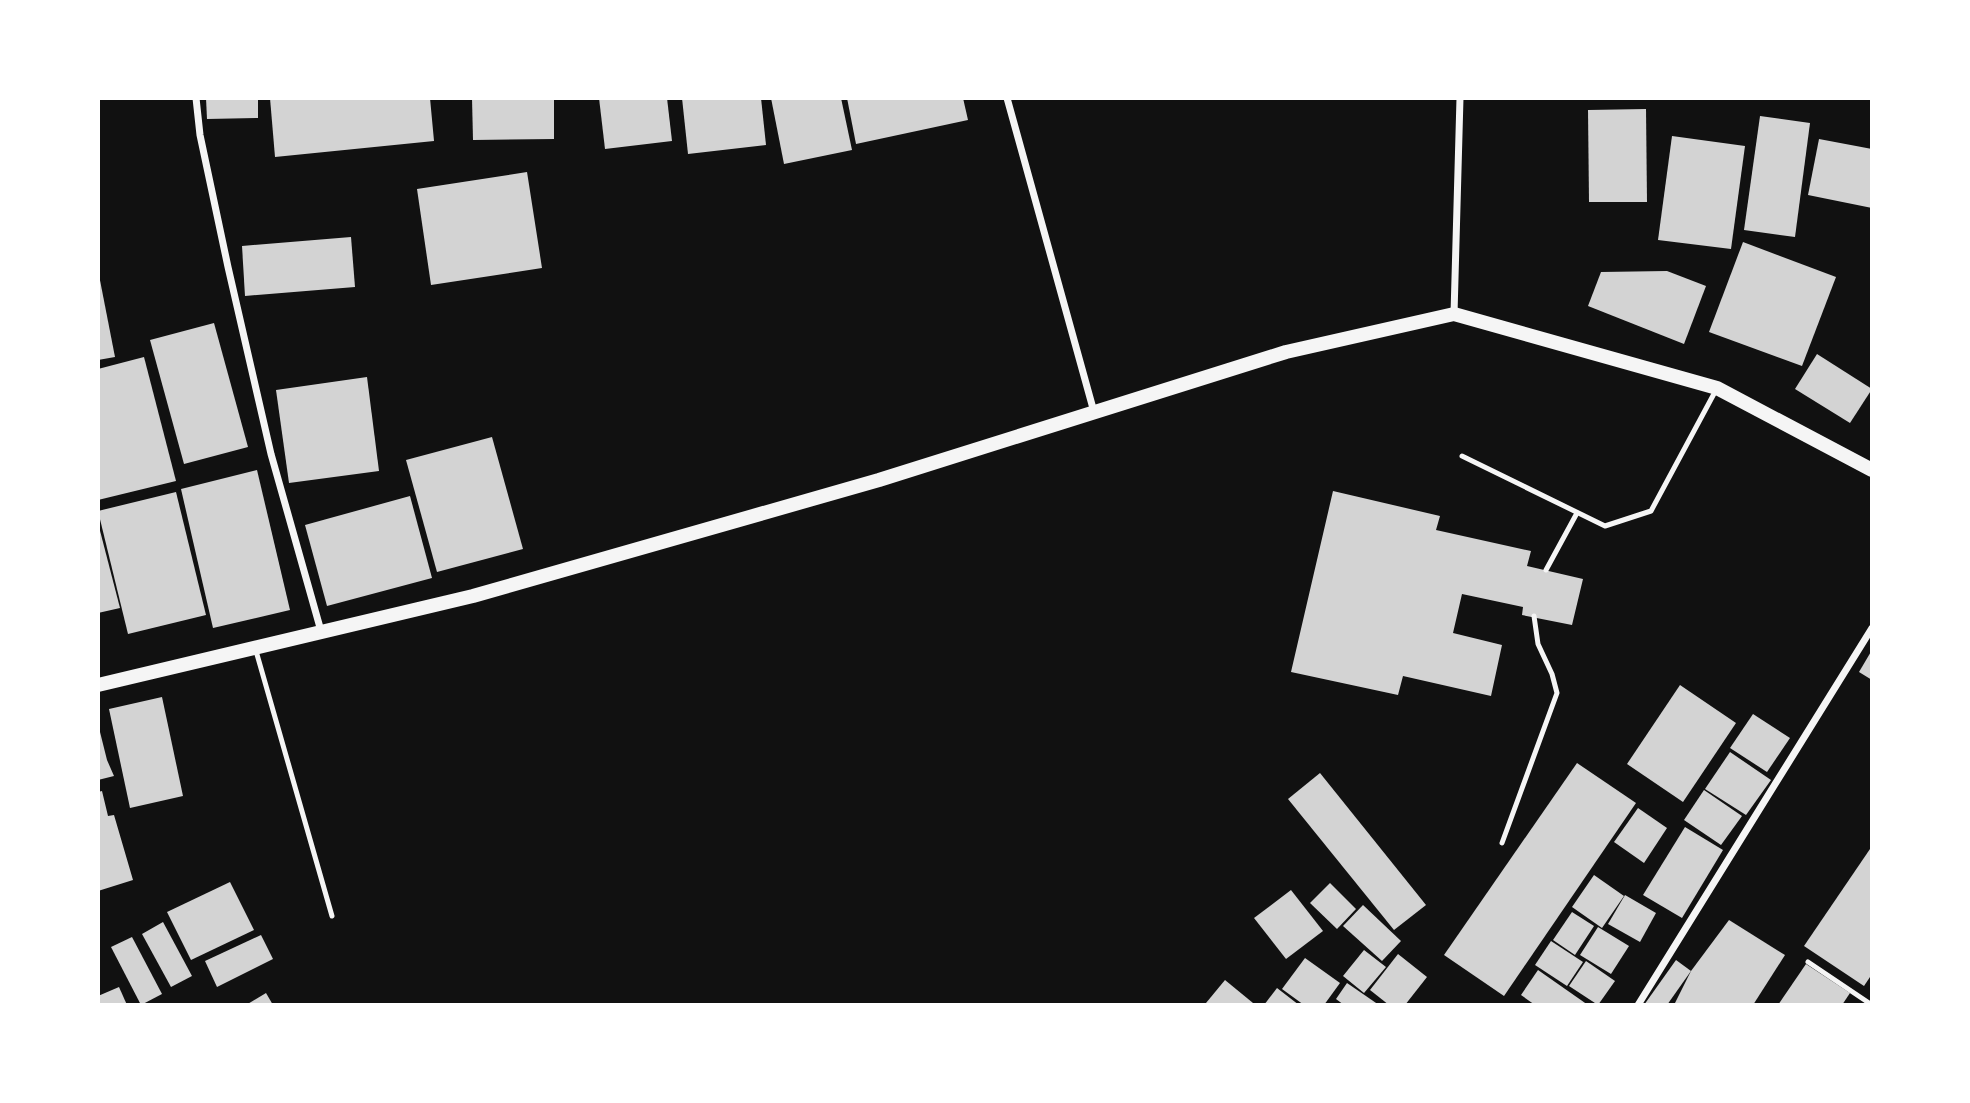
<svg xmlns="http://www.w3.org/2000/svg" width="1970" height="1103" viewBox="0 0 1970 1103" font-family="Karla,sans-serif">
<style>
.building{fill:#d3d3d3}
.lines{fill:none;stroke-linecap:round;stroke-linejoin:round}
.service{stroke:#f5f5f5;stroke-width:5}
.minor{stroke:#f5f5f5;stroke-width:7}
.secondary{stroke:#f5f5f5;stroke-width:14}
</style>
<rect width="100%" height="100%" fill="#111"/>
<!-- building -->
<g class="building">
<polygon points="206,98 258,98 258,118 207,119"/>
<polygon points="270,98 430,98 434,141 275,157"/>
<polygon points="472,98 554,98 554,139 473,140"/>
<polygon points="599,98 667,98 672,141 605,149"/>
<polygon points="682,98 761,98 766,145 688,154"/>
<polygon points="771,98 841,98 852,150 784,164"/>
<polygon points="847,98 963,98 968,120 856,144"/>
<polygon points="1646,109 1647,202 1589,202 1588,110"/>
<polygon points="1760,116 1810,123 1795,237 1744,230"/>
<polygon points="1672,136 1745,146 1731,249 1658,240"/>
<polygon points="1819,139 1872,149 1872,208 1808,195"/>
<polygon points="527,172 542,268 431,285 417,189"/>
<polygon points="351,237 355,287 245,296 242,246"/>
<polygon points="1743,242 1836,277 1802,366 1709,332"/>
<polygon points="98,270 115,357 98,360"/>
<polygon points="1667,271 1706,286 1684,344 1588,306 1601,272"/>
<polygon points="214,323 248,447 184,464 150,340"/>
<polygon points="1817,354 1872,389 1850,423 1795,389"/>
<polygon points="144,357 176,481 98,500 98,369"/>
<polygon points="367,377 379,471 289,483 276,390"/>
<polygon points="492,437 523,549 437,572 406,460"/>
<polygon points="257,470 290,610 213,628 181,489"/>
<polygon points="1333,491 1440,516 1436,530 1531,551 1527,566 1583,579 1572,625 1522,615 1523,607 1462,594 1453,633 1502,645 1491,696 1403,676 1398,695 1291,672"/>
<polygon points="176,492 206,615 128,634 98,511"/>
<polygon points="410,496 432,578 327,606 305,525"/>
<polygon points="98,523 120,608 98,613"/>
<polygon points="1872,650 1872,680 1859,672"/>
<polygon points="1680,685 1736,723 1683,802 1627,764"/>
<polygon points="162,697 183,796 130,808 109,709"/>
<polygon points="1753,714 1790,738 1767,772 1730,748"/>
<polygon points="98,724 107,760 114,776 98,780"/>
<polygon points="1730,752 1771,780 1746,815 1705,789"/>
<polygon points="1577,763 1636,803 1504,996 1444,955"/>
<polygon points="1320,773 1426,905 1394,930 1288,799"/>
<polygon points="1704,790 1742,816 1721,845 1684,820"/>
<polygon points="102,791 108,816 114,815 133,880 98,891 98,792"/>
<polygon points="1638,808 1667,828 1644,863 1614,842"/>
<polygon points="1685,827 1723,850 1682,918 1643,895"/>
<polygon points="1870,849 1872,851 1872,974 1864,986 1804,946"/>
<polygon points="1594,875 1624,896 1602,928 1572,907"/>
<polygon points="230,882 254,930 191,960 167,912"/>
<polygon points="1330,883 1356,909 1337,929 1310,903"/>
<polygon points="1291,890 1323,931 1286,959 1254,918"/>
<polygon points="1625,895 1656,913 1640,942 1608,924"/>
<polygon points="1363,905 1401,941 1382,961 1343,926"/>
<polygon points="1572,912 1594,926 1575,955 1553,940"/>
<polygon points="1729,920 1785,955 1753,1005 1674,1005 1691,971"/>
<polygon points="163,922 192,976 171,987 142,934"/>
<polygon points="1598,927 1629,946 1611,974 1580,955"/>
<polygon points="261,935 273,959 217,987 205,961"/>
<polygon points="132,937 162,994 141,1005 111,947"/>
<polygon points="1551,941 1583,962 1567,986 1535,965"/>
<polygon points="1364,950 1386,967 1364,993 1343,976"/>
<polygon points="1398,954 1427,977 1405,1005 1389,1005 1370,990"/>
<polygon points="1305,958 1340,983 1324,1005 1304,1005 1282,989"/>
<polygon points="1676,960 1691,971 1667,1005 1644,1005"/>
<polygon points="1586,961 1615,981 1598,1005 1569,986"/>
<polygon points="1806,964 1850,993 1842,1005 1778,1005"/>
<polygon points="1538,970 1588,1005 1535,1005 1521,995"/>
<polygon points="1225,980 1253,1003 1252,1005 1209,1005 1206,1003"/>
<polygon points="1347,983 1379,1005 1344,1005 1336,999"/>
<polygon points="119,987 127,1005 98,1005 98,996"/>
<polygon points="1277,988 1299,1005 1264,1005"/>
<polygon points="266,993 273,1005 246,1005"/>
</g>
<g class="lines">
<!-- service -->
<g class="service">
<polyline points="1462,456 1605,526 1651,511 1716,390"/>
<polyline points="1546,570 1577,513"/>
<polyline points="256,651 332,916"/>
<polyline points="1502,843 1557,693 1552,674 1538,644 1534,616"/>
<polyline points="1808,962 1872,1005"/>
</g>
<!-- minor -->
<g class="minor">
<polyline points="196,98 200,135 228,267 271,454 321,631"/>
<polyline points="1007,98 1094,412"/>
<polyline points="1454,314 1460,98"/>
<polyline points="1638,1005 1872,628"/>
</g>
<!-- secondary -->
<polyline class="secondary" points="98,685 473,596 879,480 1286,352 1454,314 1717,388 1872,470"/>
</g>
<!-- border -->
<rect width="1970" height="1103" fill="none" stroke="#ffffff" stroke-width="200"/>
</svg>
